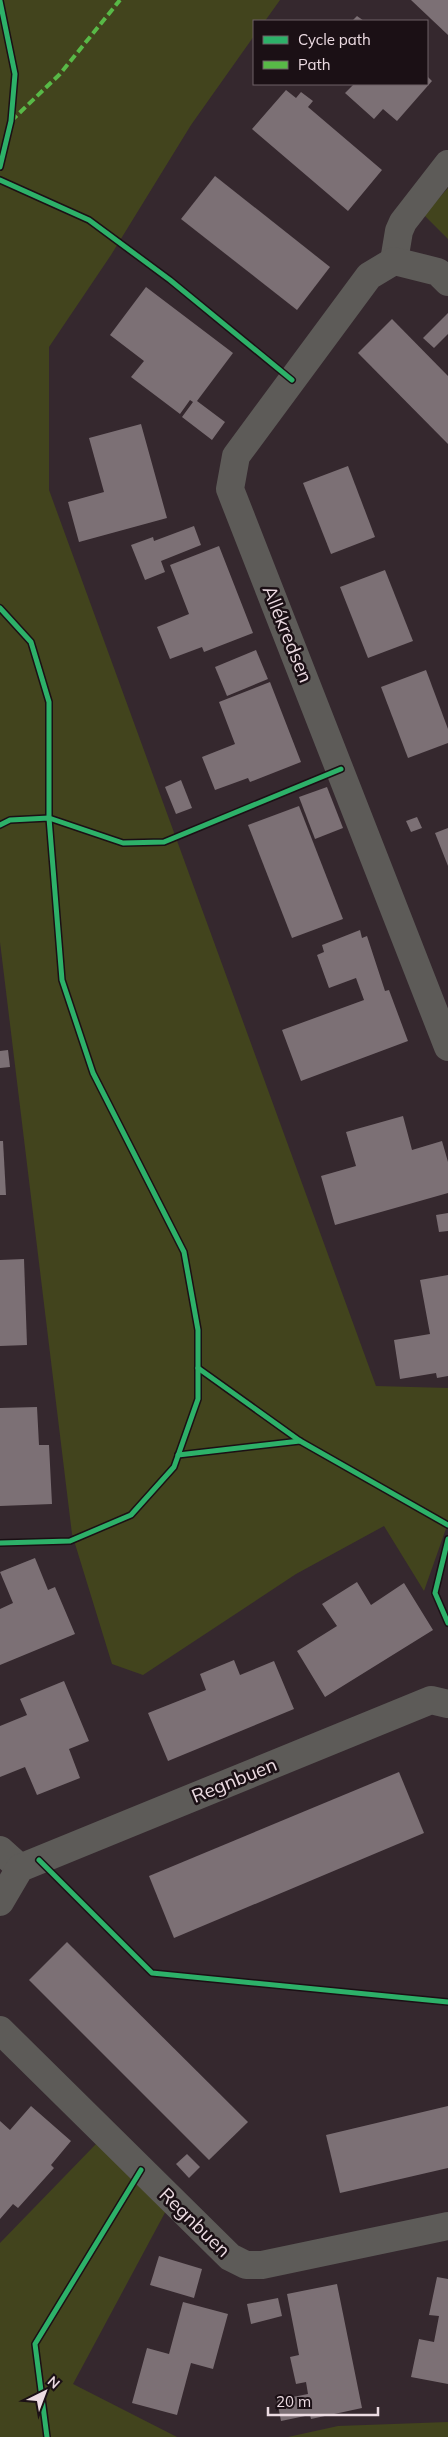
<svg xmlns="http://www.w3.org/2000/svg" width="448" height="2437" viewBox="0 0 448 2437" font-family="Mulish,sans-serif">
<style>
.green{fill:#42441d}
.building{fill:#7c7075}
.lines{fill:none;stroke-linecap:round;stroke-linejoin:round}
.minor{stroke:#5d5b58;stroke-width:28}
.quiet{stroke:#58b947;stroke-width:4;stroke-dasharray:8 4;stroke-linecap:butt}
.cycleway-casing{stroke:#1b1015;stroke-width:8}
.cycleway{stroke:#2db169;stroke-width:5}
.labels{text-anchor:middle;stroke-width:5;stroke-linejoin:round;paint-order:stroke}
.street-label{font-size:19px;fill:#ecdbe2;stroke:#1b1015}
</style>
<rect width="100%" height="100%" fill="#35282e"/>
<!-- green -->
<g class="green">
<polygon points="0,0 280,0 265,21 254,21 254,36 191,125 111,255 49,347 49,490 376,1386 448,1388 448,1523 424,1591 384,1526 296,1574 143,1675 112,1664 72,1534 0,942"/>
<polygon points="448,188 448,239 424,215"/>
<polygon points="96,2144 168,2207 73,2384 177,2437 0,2437 0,2243"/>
<polygon points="448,2422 448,2437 288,2437 338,2426"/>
</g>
<!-- building -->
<g class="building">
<polygon points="411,0 448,0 448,35"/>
<polygon points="357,16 364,21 352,21"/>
<polygon points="427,76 432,81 397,121 383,109 374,119 345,93 354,84 427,84"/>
<polygon points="286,90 296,98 301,92 313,101 308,107 382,170 348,211 252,129"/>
<polygon points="215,176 330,267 297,310 181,219"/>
<polygon points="146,287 233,353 197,401 225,422 212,440 182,417 193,402 190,400 180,414 131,377 144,361 110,335"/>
<polygon points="448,313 448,334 434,348 423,338"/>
<polygon points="392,319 448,376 448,444 358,353"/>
<polygon points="141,424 167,518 79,542 68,502 104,492 89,438"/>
<polygon points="348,466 375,537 331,554 303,483"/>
<polygon points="194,526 201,545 161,561 165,572 145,580 131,545 153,537 154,541"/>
<polygon points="219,546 253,633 204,652 202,647 170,659 157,627 189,614 170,565"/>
<polygon points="385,570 413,641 368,658 340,587"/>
<polygon points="256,650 268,679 227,696 215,667"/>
<polygon points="426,670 448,729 448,743 408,758 381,687"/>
<polygon points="270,682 301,762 250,782 248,778 215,790 202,757 235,744 219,702"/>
<polygon points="181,780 192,808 176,814 165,787"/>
<polygon points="327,787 343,828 315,839 299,797"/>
<polygon points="299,806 343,919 292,938 248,825"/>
<polygon points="417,817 422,828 411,832 406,821"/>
<polygon points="448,828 448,866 435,833"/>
<polygon points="360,930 362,938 367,936 385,991 389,990 408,1041 301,1081 282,1030 364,1000 356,978 329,988 317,955 324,952 322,945"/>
<polygon points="8,1050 10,1067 0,1068 0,1051"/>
<polygon points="403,1116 412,1150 442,1141 448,1162 448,1193 335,1225 321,1176 356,1166 346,1132"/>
<polygon points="0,1141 3,1141 6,1195 0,1195"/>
<polygon points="448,1213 448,1231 439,1232 436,1215"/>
<polygon points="24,1259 27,1345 0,1346 0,1260"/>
<polygon points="448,1275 448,1376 437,1378 436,1373 400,1379 394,1340 430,1334 420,1280"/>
<polygon points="37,1407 39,1445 49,1445 52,1504 0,1506 0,1408"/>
<polygon points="35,1558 48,1590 55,1587 75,1634 0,1665 0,1609 13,1603 0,1572"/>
<polygon points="357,1582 371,1605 404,1583 433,1630 325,1697 297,1651 337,1626 322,1604"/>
<polygon points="234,1660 240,1675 274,1661 294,1709 168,1761 148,1713 206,1690 200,1674"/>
<polygon points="64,1681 89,1741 69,1749 80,1778 37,1795 25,1767 0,1777 0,1726 27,1715 20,1699"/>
<polygon points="399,1772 424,1833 174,1938 149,1876"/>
<polygon points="67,1942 248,2122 209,2160 29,1980"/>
<polygon points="31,2106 71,2141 51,2165 54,2168 18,2208 13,2204 0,2219 0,2121 10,2130"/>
<polygon points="448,2106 448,2168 340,2193 326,2135"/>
<polygon points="187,2154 200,2167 189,2178 176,2164"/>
<polygon points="159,2256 202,2269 194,2298 150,2285"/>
<polygon points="437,2277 448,2279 448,2384 411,2377 419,2339 434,2342 439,2316 429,2315"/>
<polygon points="337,2284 362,2408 311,2419 310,2415 281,2421 277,2400 308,2394 306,2382 296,2384 290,2357 299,2355 287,2294"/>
<polygon points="278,2298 282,2316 251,2324 247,2304"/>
<polygon points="183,2302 228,2314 213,2369 191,2363 177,2415 132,2403 147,2348 169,2354"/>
</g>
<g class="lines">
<!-- minor -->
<g class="minor">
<polyline points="394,261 399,231 403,222 448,164"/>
<polyline points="448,282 438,272 394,261 369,276 236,456 230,489 448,1047"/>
<polyline points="0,1850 20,1868"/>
<polyline points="0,1902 20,1868 431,1700 448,1704"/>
<polyline points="0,2030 230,2257 246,2265 262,2265 448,2226"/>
</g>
<!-- quiet -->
<polyline class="quiet" points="11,121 60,74 120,0"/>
<!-- cycleway casing -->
<g class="cycleway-casing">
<g id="cycleway">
<polyline points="0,1 15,74 11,121 0,167"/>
<polyline points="0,180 89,220 170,280 292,380"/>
<polyline points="0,608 31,642 49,702 49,818 62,980 93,1073 184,1252 198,1330 198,1399 174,1467 131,1515 70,1541 0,1543"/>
<polyline points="0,825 10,820 49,818 123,843 164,842 341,769"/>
<polyline points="198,1368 300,1441 448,1525"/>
<polyline points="178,1455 300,1441"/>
<polyline points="448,1539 435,1593 448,1623"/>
<polyline points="39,1860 152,1973 448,2002"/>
<polyline points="47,2437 35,2344 141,2170"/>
</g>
</g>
<!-- cycleway -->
<use href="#cycleway" class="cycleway"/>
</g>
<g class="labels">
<!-- street labels -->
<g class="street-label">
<text transform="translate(288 634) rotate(68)" y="7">Allékredsen</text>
<text transform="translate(234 1780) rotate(-22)" y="7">Regnbuen</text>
<text transform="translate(195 2222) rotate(44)" y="7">Regnbuen</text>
</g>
</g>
<!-- legend -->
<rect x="253" y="20" width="175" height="65" fill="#1b1015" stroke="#6f6167"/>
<rect x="263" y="36" width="25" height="8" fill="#2db169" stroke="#6f6167"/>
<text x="298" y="45" font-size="15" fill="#ecdbe2">Cycle path</text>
<rect x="263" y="61" width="25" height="8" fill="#58b947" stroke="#6f6167"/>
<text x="298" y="70" font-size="15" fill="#ecdbe2">Path</text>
<!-- north arrow -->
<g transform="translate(45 2392) rotate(42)" stroke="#1b1015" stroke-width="4" paint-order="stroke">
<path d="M0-4L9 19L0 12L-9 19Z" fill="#ecdbe2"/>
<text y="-8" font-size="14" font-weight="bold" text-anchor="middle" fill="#ecdbe2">N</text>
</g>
<!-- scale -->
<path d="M268 2407v8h110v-8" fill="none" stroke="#ecdbe2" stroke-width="2.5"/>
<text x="276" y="2407" font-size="15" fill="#ecdbe2" stroke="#1b1015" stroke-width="4" paint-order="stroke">20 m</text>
</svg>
